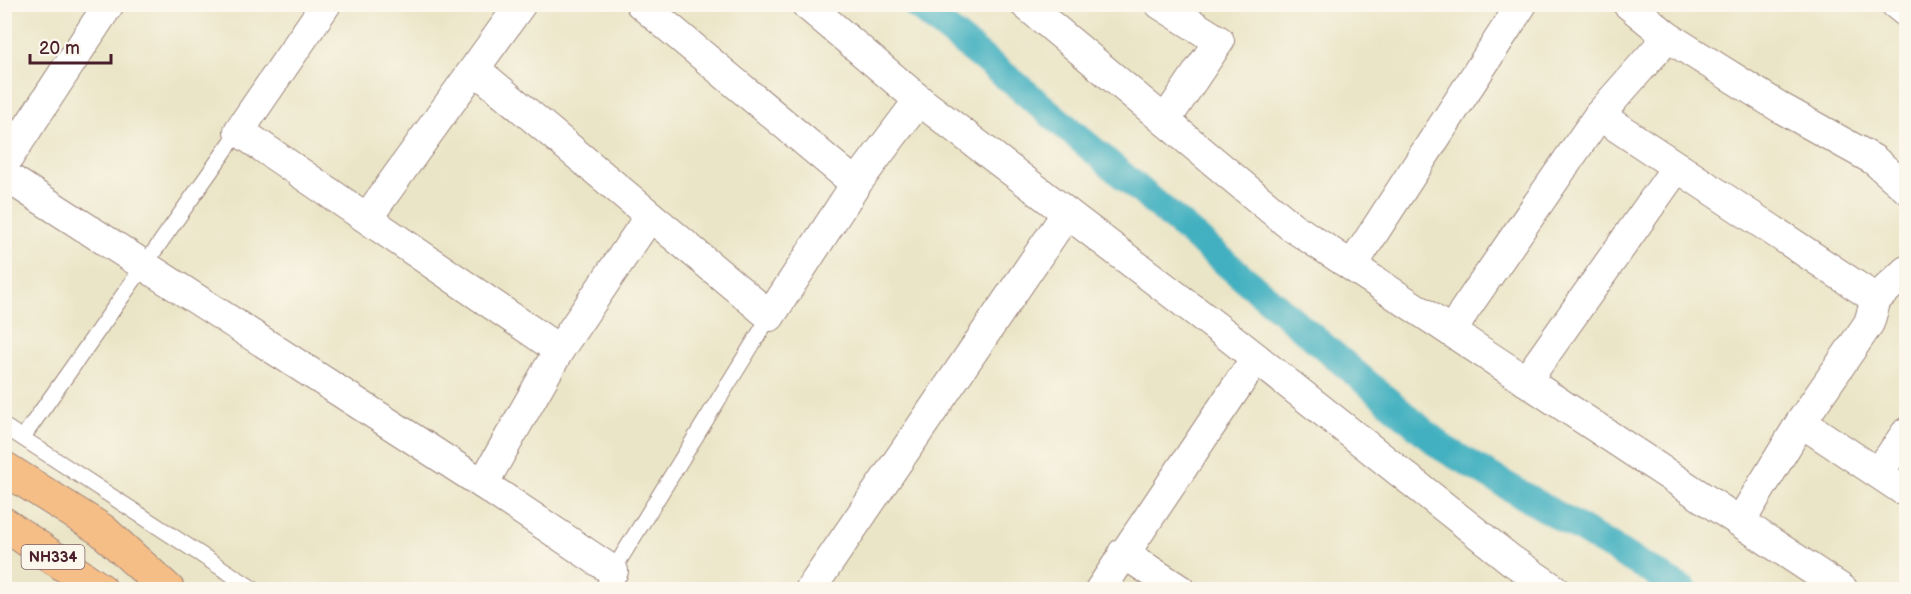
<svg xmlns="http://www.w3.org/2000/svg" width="1911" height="594" viewBox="0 0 1911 594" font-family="'Balsamiq Sans',sans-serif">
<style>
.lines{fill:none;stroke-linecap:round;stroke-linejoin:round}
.canal{stroke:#43b0c0;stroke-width:28}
.service-casing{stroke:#9a8279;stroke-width:17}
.minor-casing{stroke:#9a8279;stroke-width:32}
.trunk-casing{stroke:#9a8279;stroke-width:35}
.service{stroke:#fff;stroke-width:15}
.minor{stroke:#fff;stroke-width:30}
.trunk{stroke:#f6be87;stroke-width:33}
.labels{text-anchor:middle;stroke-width:5;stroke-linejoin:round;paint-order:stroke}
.shield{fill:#fbf7ec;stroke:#7f6065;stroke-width:1.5}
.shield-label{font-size:15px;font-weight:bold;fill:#4a1f2b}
</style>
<rect width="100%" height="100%" fill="#fbf7ec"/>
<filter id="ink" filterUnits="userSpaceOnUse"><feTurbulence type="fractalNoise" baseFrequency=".0167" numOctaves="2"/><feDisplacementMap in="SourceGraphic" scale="12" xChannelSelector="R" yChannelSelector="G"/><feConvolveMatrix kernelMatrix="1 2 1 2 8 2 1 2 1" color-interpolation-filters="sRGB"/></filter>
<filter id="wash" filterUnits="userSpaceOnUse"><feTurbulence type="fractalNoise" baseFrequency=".008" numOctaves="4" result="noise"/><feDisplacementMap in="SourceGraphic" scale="24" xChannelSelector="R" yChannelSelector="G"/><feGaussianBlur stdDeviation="1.35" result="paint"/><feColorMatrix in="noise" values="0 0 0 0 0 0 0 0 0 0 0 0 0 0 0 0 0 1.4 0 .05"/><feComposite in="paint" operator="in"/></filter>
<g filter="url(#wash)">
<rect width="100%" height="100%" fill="#ebe5c7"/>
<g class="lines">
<!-- canal -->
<polyline class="canal" points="915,4 1019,87 1443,448 1684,590"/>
</g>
</g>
<g filter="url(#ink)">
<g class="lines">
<!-- service casing -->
<g class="service-casing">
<g id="service">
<polyline points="4,426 255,590"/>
<polyline points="23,437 239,131"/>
<polyline points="601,590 770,316"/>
</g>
</g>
<!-- minor casing -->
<g class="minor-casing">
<g id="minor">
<polyline points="326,4 239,131 559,350"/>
<polyline points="641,4 856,184"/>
<polyline points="806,4 919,100 1232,339 1511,560 1555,590"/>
<polyline points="1025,4 1291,226 1843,590"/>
<polyline points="1160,4 1219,41 1165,121"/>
<polyline points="1628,4 1668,37 1781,108 1874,160 1906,188"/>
<polyline points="1896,4 1906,12"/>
<polyline points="476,70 770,316 856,184 919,100"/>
<polyline points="1599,115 1876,299"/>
<polyline points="4,164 109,4"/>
<polyline points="4,175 483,484 613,571"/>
<polyline points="367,218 521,4"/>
<polyline points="1352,266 1522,4"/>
<polyline points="1452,332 1464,311 1599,115 1668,37"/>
<polyline points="1526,381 1677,167"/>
<polyline points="1801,422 1906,492"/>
<polyline points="1879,472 1906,433"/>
<polyline points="483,484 559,350 650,216"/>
<polyline points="1740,522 1801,422 1869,323 1876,299 1906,271"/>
<polyline points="1123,553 1180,590"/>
<polyline points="810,590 1067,213"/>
<polyline points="1100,590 1256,358"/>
</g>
</g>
<!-- trunk casing -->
<g class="trunk-casing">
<g id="trunk">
<polyline points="4,468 102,530 168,590"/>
<polyline points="4,524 101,590"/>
</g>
</g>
<!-- service -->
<use href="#service" class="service"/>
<!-- minor -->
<use href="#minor" class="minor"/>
<!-- trunk -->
<use href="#trunk" class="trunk"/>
</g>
</g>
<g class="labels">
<!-- shield labels -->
<rect class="shield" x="21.5" y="545" width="63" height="24" rx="4.5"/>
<g class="shield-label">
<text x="53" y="562">NH334</text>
</g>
</g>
<!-- margin -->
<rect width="1911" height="594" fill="none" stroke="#fbf7ec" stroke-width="24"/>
<!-- scale -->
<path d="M30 54v9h81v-9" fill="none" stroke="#4a1f2b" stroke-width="3"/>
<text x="39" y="54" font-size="18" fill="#4a1f2b" stroke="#fbf7ec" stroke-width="4.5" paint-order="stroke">20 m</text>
</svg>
